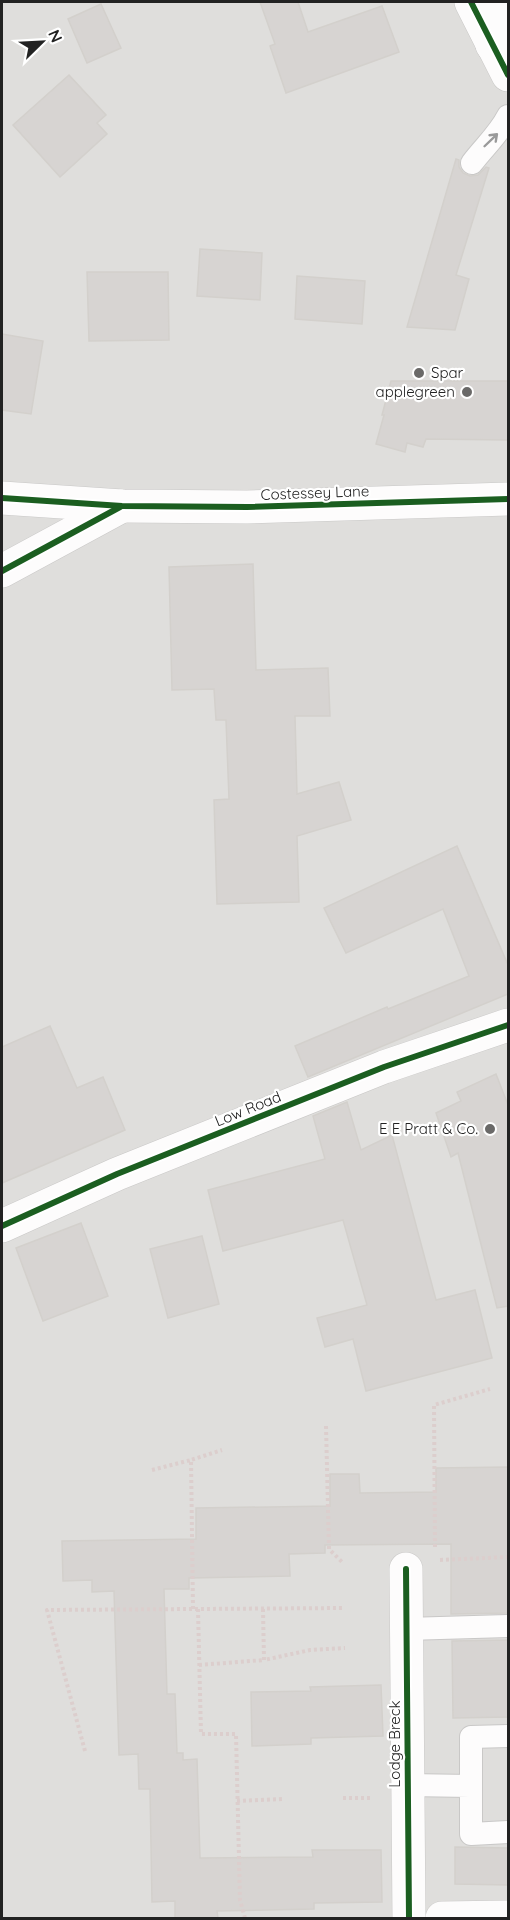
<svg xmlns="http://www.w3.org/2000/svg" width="510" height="1920" viewBox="0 0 510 1920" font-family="Quicksand,sans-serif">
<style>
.residential{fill:#dfdedc}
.building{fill:#d7d4d2;stroke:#d3d0cc;stroke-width:1.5}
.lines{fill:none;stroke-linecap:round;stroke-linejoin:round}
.service-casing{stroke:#c9c8c7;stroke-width:24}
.minor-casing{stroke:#c9c8c7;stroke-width:34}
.tertiary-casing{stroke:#c9c8c7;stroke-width:34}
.path{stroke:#dccecd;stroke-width:4;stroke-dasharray:3 3;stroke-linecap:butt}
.service{stroke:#fdfcfc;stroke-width:22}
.minor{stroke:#fdfcfc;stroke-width:33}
.tertiary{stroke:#fdfcfc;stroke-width:33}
.cycleway-casing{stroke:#fff;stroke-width:10}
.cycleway{stroke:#1b5e20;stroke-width:6}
.oneway{stroke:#9a9a9a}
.poi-dot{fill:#6a6968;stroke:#fff;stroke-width:2}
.labels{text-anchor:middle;stroke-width:4.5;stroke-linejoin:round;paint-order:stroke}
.poi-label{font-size:15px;fill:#222;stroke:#fff;text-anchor:end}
.street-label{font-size:15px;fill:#222;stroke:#fff}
</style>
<rect width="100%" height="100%" fill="#f0eeeb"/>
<!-- residential -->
<rect class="residential" x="2" y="2" width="506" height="1916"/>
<!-- building -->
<g class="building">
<polygon points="260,2 298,2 308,32 382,6 399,52 286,93 270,46 275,44"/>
<polygon points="101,4 121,48 87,63 68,19"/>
<polygon points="69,75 106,115 97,123 107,134 60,177 13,125"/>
<polygon points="456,159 459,160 459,167 463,173 470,176 478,175 486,167 489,168 456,275 469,279 455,330 407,327"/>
<polygon points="200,249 262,253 260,300 197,296"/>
<polygon points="87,272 168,272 169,340 89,341"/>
<polygon points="297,276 365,281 362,324 295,319"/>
<polygon points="2,334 43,341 31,414 2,410"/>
<polygon points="391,381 508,381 508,440 426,439 423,447 407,443 405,452 376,444 384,415 382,415"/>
<polygon points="253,564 256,670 328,668 330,716 295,716 297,794 339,782 351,820 297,836 299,902 217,904 214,800 229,799 226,720 216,720 214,689 172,690 169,567"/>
<polygon points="457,846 508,965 508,994 308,1077 295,1046 387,1007 388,1009 469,976 443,909 346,953 324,908"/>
<polygon points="50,1026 77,1088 103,1077 125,1130 2,1183 2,1047"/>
<polygon points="496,1074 508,1105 508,1306 497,1308 458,1153 451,1157 436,1113 461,1101 457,1092"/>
<polygon points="347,1102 361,1150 392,1135 436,1300 475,1290 492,1358 366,1391 353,1339 325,1347 317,1318 367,1305 343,1220 223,1251 208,1190 325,1159 313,1116"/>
<polygon points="81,1223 108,1296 43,1321 16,1248"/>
<polygon points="202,1236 219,1304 168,1318 150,1249"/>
<polygon points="508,1467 508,1613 451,1614 451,1544 325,1545 325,1553 289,1554 290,1576 189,1578 189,1589 164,1589 167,1694 175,1694 177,1753 183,1753 183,1760 197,1759 200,1858 313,1857 312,1850 381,1850 382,1902 314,1903 314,1909 217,1911 218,1918 175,1918 175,1901 152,1902 150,1789 139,1789 138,1754 119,1755 114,1591 92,1592 92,1580 63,1581 62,1541 196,1539 196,1508 330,1506 330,1474 359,1474 360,1493 436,1492 436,1468"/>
<polygon points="508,1640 508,1717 453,1718 452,1641"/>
<polygon points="381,1685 383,1736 311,1738 311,1744 252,1746 251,1692 311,1691 310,1687"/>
<polygon points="455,1847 508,1848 508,1885 455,1884"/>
</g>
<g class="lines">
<!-- service casing -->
<g class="service-casing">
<g id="service">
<path d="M 472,163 C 484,147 499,134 508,116"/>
<polyline points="406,1629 508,1626"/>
<polyline points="407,1785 471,1786 471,1834 508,1832"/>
<polyline points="471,1786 471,1737 508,1736"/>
</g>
</g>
<!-- minor casing -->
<g class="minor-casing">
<g id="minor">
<polyline points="2,571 122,506"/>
<polyline points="406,1569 409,1918"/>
<polyline points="442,1918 508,1917"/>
</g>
</g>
<!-- tertiary casing -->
<g class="tertiary-casing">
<g id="tertiary">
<polyline points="471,2 508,75"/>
<polyline points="492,45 504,2"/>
<polyline points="2,498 122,506 247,507 508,499"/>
<polyline points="2,1226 117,1174 384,1067 508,1025"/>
</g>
</g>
<!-- path -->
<g class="path">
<polyline points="326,1426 329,1549 342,1562"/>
<polyline points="152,1470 191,1460"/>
<polyline points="435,1547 434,1405 490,1389"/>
<polyline points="440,1560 508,1557"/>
<polyline points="193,1609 191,1460 222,1450"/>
<polyline points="198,1609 201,1734 236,1734 240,1900 245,1918"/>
<polyline points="263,1609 264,1660 310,1650 345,1648"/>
<polyline points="199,1665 264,1660"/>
<polyline points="85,1751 47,1610 344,1608"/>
<polyline points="343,1798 371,1798"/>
<polyline points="237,1801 283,1799"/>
</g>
<!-- service -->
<use href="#service" class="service"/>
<!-- minor -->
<use href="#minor" class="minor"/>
<!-- tertiary -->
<use href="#tertiary" class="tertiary"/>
<!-- cycleway casing -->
<g class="cycleway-casing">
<g id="cycleway">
<polyline points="471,2 508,75"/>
<polyline points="2,498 122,506 247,507 508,499"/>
<polyline points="2,571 120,507"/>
<polyline points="2,1226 117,1174 384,1067 508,1025"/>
<polyline points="406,1569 409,1918"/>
</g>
</g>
<!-- cycleway -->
<use href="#cycleway" class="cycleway"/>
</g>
<!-- one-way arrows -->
<defs><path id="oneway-shaft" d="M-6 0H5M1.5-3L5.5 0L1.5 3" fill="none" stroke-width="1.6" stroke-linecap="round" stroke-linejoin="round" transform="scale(1.5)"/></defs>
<use class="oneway" href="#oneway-shaft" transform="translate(491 140) rotate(-44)"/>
<!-- markers -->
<g class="poi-dot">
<circle cx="419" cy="373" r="6"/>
<circle cx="467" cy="392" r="6"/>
<circle cx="490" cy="1129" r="6"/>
</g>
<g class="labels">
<!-- poi labels -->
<g class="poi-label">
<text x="431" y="378" text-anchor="start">Spar</text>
<text x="455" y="397">applegreen</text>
<text x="478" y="1134">E E Pratt &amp; Co.</text>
</g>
<!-- street labels -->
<g class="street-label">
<text transform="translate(315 493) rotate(-2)" y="5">Costessey Lane</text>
<text transform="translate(248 1109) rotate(-22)" y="5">Low Road</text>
<text transform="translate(395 1744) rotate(-90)" y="5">Lodge Breck</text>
</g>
</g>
<!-- border -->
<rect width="510" height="1920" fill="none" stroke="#222222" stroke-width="6"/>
<!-- north arrow -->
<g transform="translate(42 42) rotate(66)" stroke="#ffffff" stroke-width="4.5" paint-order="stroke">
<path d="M0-4.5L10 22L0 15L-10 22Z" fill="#222222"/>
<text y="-9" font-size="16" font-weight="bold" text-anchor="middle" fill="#222222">N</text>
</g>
</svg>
